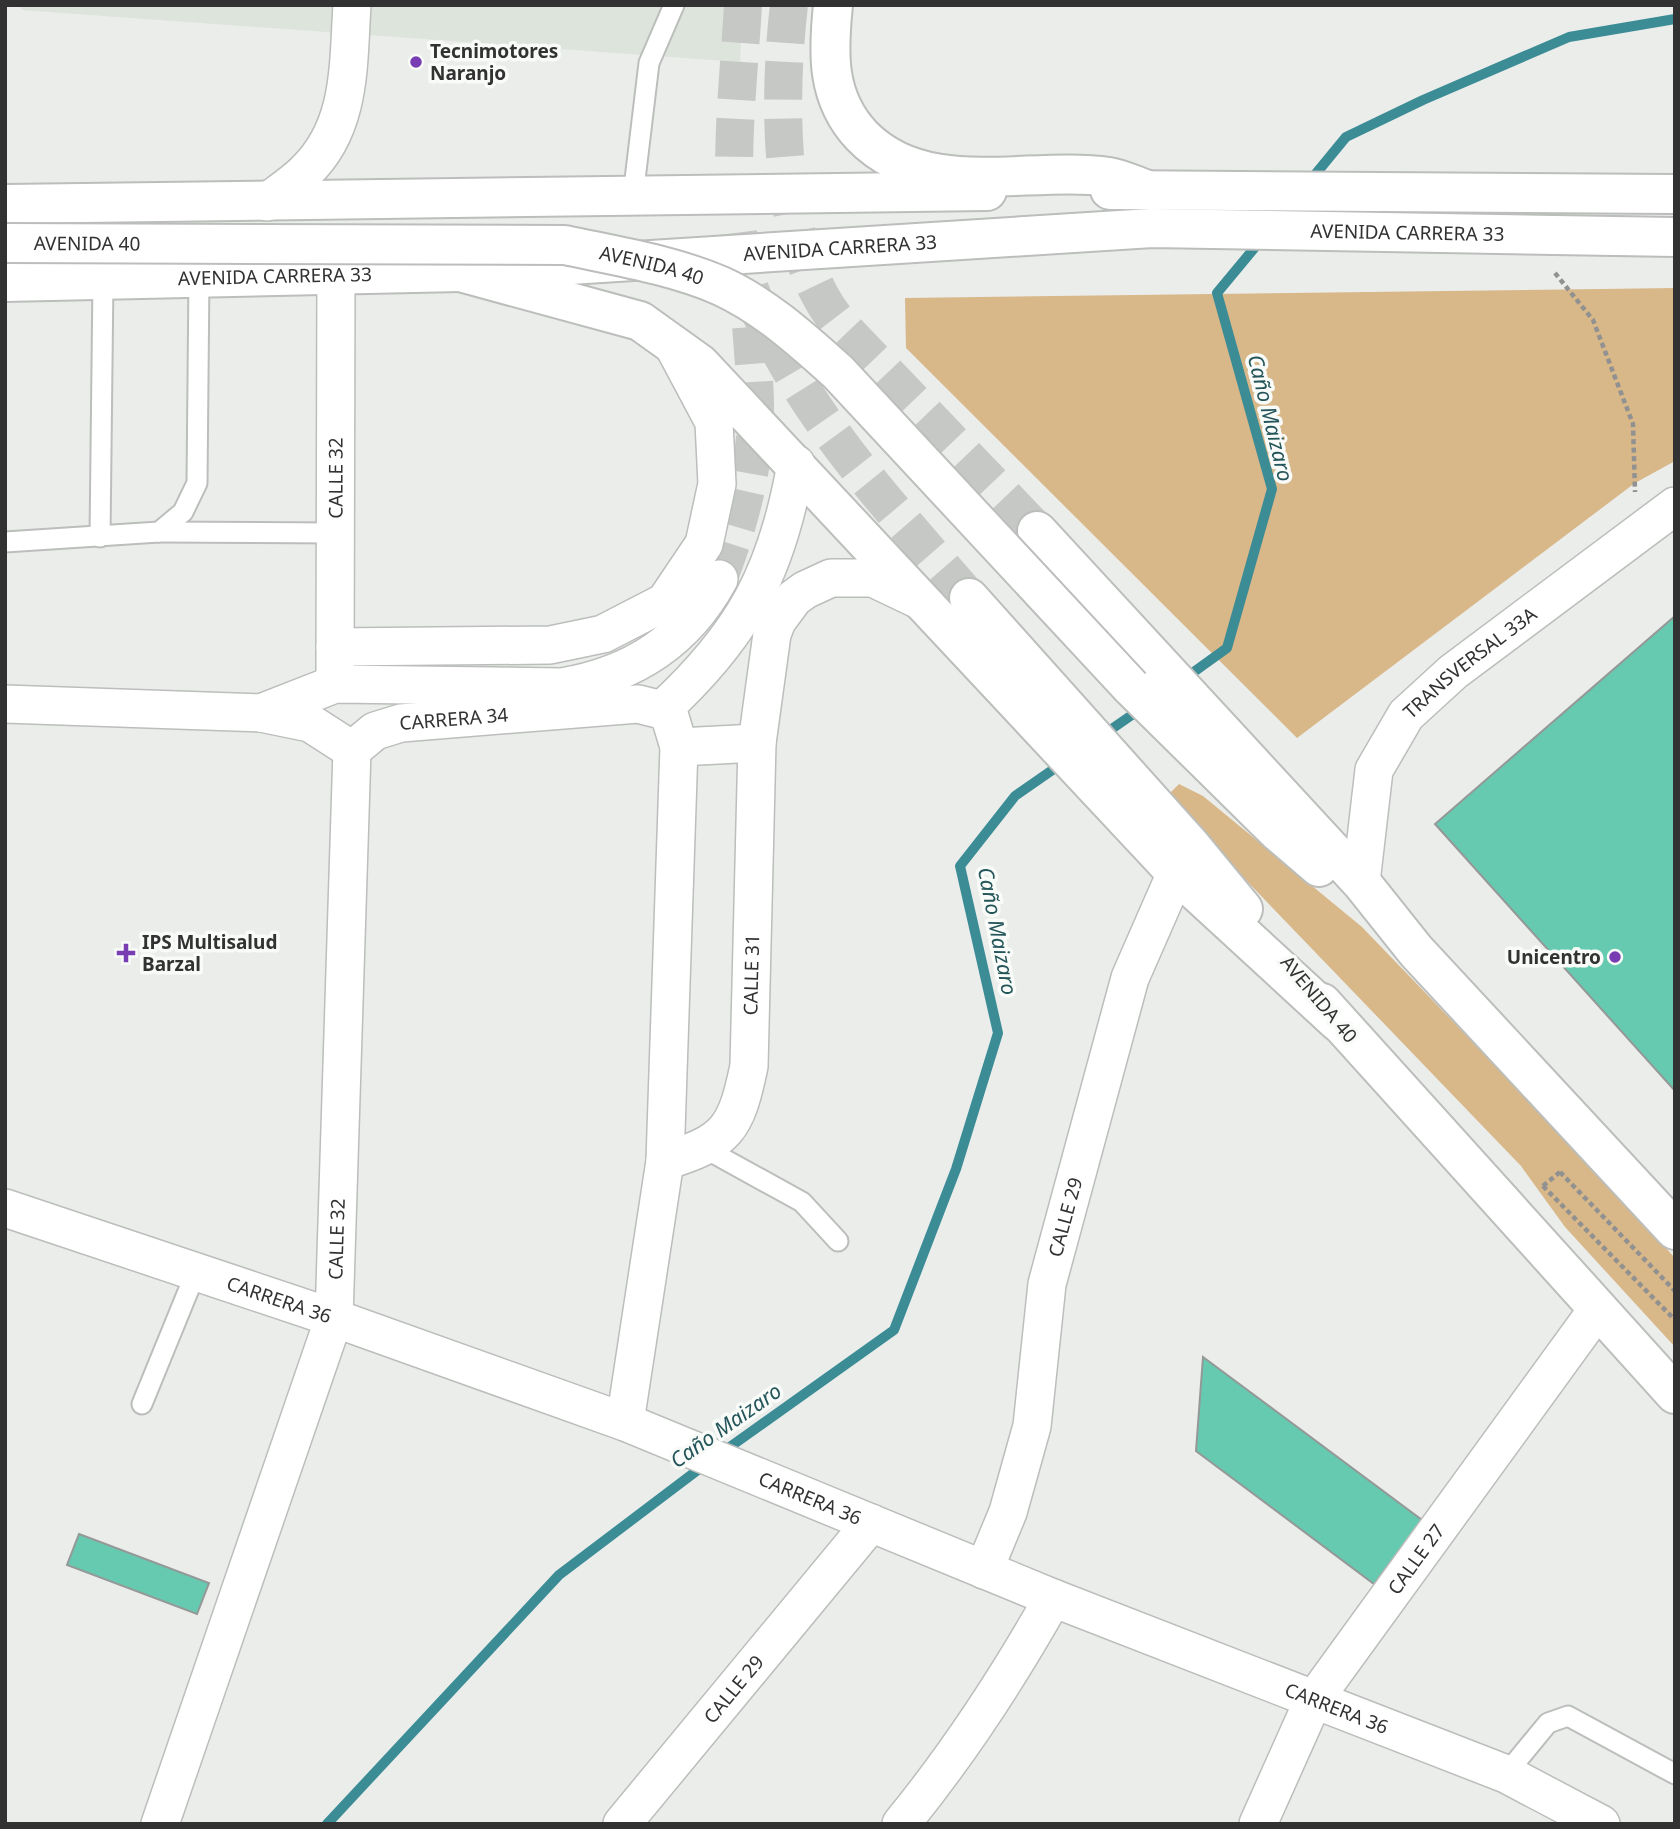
<svg xmlns="http://www.w3.org/2000/svg" width="1680" height="1829" viewBox="0 0 1680 1829" font-family="'Noto Sans',sans-serif">
<style>
.built{fill:#dce4db}
.green{fill:#d8b789}
.lines{fill:none;stroke-linecap:round;stroke-linejoin:round}
.stream{stroke:#3c8c96;stroke-width:10}
.building{fill:#66cab0;stroke:#949897;stroke-width:2}
.street-tunnel{stroke:#c6c8c6;stroke-width:37;stroke-dasharray:37 18;stroke-linecap:butt}
.highway-tunnel{stroke:#c6c8c6;stroke-width:38;stroke-dasharray:38 19;stroke-linecap:butt}
.lane-casing{stroke:#bbbebb;stroke-width:23}
.street-casing{stroke:#bbbebb;stroke-width:40}
.primary-casing{stroke:#bbbebb;stroke-width:42}
.highway-casing{stroke:#bbbebb;stroke-width:42}
.path{stroke:#909190;stroke-width:4.5;stroke-dasharray:5 3.5;stroke-linecap:butt}
.lane{stroke:#fff;stroke-width:19}
.street{stroke:#fff;stroke-width:37}
.primary{stroke:#fff;stroke-width:38}
.highway{stroke:#fff;stroke-width:38}
.highway-bridge-casing{stroke:#bbbebb;stroke-width:42;stroke-linecap:butt}
.highway-bridge{stroke:#fff;stroke-width:38}
.poi-dot{fill:#783db3;stroke:#f8fbf8;stroke-width:2.5}
.labels{text-anchor:middle;stroke-width:7;stroke-linejoin:round;paint-order:stroke}
.poi-label{font-size:19px;font-weight:bold;fill:#313231;stroke:#f8fbf8;text-anchor:start}
.street-label{font-size:19px;fill:#313231;stroke:#f8fbf8}
.water-label{font-size:21px;font-style:italic;fill:#24555a;stroke:#f8fbf8}
</style>
<rect width="100%" height="100%" fill="#ebedeb"/>
<!-- built -->
<polygon class="built" points="21,5 743,5 740,62 21,10"/>
<!-- green -->
<g class="green">
<polygon points="1675,288 1675,461 1635,483 1297,738 906,348 905,298"/>
<polygon points="1179,784 1203,796 1362,927 1568,1141 1675,1258 1675,1347 1565,1227 1521,1166 1241,875 1170,793"/>
</g>
<g class="lines">
<!-- stream -->
<g class="stream">
<polyline points="1309,182 1346,137 1423,100 1569,37 1675,19"/>
<polyline points="1184,679 1227,648 1272,489 1217,293 1261,240"/>
<polyline points="1100,737 1142,708"/>
<polyline points="720,1454 894,1330 956,1169 998,1033 960,866 1015,796 1064,762"/>
<polyline points="327,1824 559,1575 707,1463"/>
</g>
</g>
<!-- building -->
<g class="building">
<polygon points="1675,616 1675,1091 1435,824"/>
<polygon points="1203,1357 1422,1520 1374,1584 1196,1451"/>
<polygon points="79,1534 209,1583 197,1614 67,1565"/>
</g>
<g class="lines">
<!-- street-tunnel -->
<path class="street-tunnel" d="M 719,579 C 737,531 751,484 755,432 C 758,384 749,335 749,287"/>
<!-- highway-tunnel -->
<g class="highway-tunnel">
<path d="M 743,5 C 738,94 723,200 749,286 C 755,305 765,323 774,340 C 823,436 898,516 969,598"/>
<path d="M 789,5 C 778,100 776,253 842,327 L 1037,531"/>
</g>
<!-- lane casing -->
<g class="lane-casing">
<g id="lane">
<polyline points="633,196 649,63 674,5"/>
<polyline points="159,532 335,533"/>
<polyline points="100,537 103,279"/>
<polyline points="5,542 159,532 183,512 197,483 199,276"/>
<polyline points="704,1148 802,1202 838,1241"/>
<polyline points="142,1404 196,1272"/>
<polyline points="1506,1774 1548,1723 1568,1716 1675,1774"/>
</g>
</g>
<!-- street casing -->
<g class="street-casing">
<g id="street">
<path d="M 267,202 C 280,192 294,183 305,172 C 352,127 348,65 352,5"/>
<polyline points="335,647 550,645 603,634 665,602 704,544 717,484 714,422 673,345"/>
<path id="s1" d="M 335,672 L 336,272"/>
<path d="M 5,704 L 261,713 L 335,684 L 562,687 C 632,675 685,642 719,579"/>
<path d="M 662,710 C 743,635 777,573 796,464"/>
<polyline points="261,713 310,723 352,750"/>
<polyline points="679,747 757,743"/>
<path id="s2" d="M 352,750 L 375,731 L 401,723 L 638,704 L 662,710 L 670,717 L 679,747 L 665,1161 L 625,1422"/>
<path id="s3" d="M 1361,882 L 1374,770 L 1406,715 L 1453,672 L 1675,506"/>
<path id="s4" d="M 665,1161 C 727,1142 736,1129 749,1066 L 757,743 L 772,634 L 777,621 L 794,598 L 805,590 L 831,578 L 873,578 L 917,599"/>
<path id="s5" d="M 5,1208 L 334,1318 L 625,1422 L 1053,1598 L 1506,1774 L 1601,1824"/>
<path id="s6" d="M 984,1570 L 1008,1512 L 1032,1426 L 1047,1284 L 1130,978 L 1176,873"/>
<path id="s7" d="M 160,1824 L 334,1318 L 352,750"/>
<path id="s8" d="M 622,1824 L 871,1523"/>
<path d="M 901,1824 C 959,1753 1008,1678 1053,1598"/>
<path id="s9" d="M 1258,1824 L 1313,1701 L 1597,1310"/>
</g>
</g>
<!-- primary casing -->
<g class="primary-casing">
<g id="primary">
<polyline points="1110,190 1675,194"/>
<polyline points="5,204 987,191"/>
<path id="s10" d="M 5,282 L 460,272 L 1152,228 L 1675,237"/>
</g>
</g>
<!-- highway casing -->
<g class="highway-casing">
<g id="highway">
<path d="M 833,5 C 828,53 826,98 862,136 C 926,202 1029,165 1109,177 C 1121,179 1133,185 1145,189"/>
<polyline points="460,272 640,321 700,364 1176,873 1338,1022"/>
<polyline points="1037,531 1361,882 1416,951 1675,1230"/>
<polyline points="969,598 1192,847 1243,909"/>
<polyline points="1131,687 1277,831 1319,867"/>
<polyline points="1322,1003 1675,1394"/>
</g>
</g>
<!-- path -->
<g class="path">
<polyline points="1555,273 1593,320 1633,424 1635,492"/>
<polyline points="1560,1172 1675,1291"/>
<polyline points="1543,1186 1675,1320"/>
<polyline points="1543,1186 1560,1172"/>
</g>
<!-- lane -->
<use href="#lane" class="lane"/>
<!-- street -->
<use href="#street" class="street"/>
<!-- primary -->
<use href="#primary" class="primary"/>
<!-- highway -->
<use href="#highway" class="highway"/>
<!-- highway-bridge casing -->
<g class="highway-bridge-casing">
<g id="highway-bridge">
<path id="s11" d="M 5,243 L 565,245 C 616,256 673,265 721,286 C 765,306 802,340 838,372 L 1131,687"/>
</g>
</g>
<!-- highway-bridge -->
<use href="#highway-bridge" class="highway-bridge"/>
</g>
<!-- markers -->
<g class="poi-dot">
<circle cx="416" cy="62" r="7"/>
<path d="M122.5 942.5h7v7h7v7h-7v7h-7v-7h-7v-7h7z"/>
<circle cx="1615" cy="957" r="7"/>
</g>
<g class="labels">
<!-- poi labels -->
<g class="poi-label">
<text x="430" y="58">Tecnimotores<tspan x="430" dy="22">Naranjo</tspan></text>
<text x="142" y="949">IPS Multisalud<tspan x="142" dy="22">Barzal</tspan></text>
<text x="1601" y="964" text-anchor="end">Unicentro</text>
</g>
<!-- street labels -->
<g class="street-label">
<text dy="7" stroke="none"><textPath href="#s10" startOffset="1404">AVENIDA CARRERA 33</textPath></text>
<text dy="7" stroke="none"><textPath href="#s11" startOffset="82">AVENIDA 40</textPath></text>
<text dy="7" stroke="none"><textPath href="#s10" startOffset="836">AVENIDA CARRERA 33</textPath></text>
<text dy="7" stroke="none"><textPath href="#s11" startOffset="649">AVENIDA 40</textPath></text>
<text dy="7" stroke="none"><textPath href="#s10" startOffset="270">AVENIDA CARRERA 33</textPath></text>
<text dy="7" stroke="none"><textPath href="#s1" startOffset="194">CALLE 32</textPath></text>
<text dy="7" stroke="none"><textPath href="#s3" startOffset="259">TRANSVERSAL 33A</textPath></text>
<text dy="7" stroke="none"><textPath href="#s2" startOffset="110">CARRERA 34</textPath></text>
<text dy="7" stroke="none"><textPath href="#s4" startOffset="229">CALLE 31</textPath></text>
<text transform="translate(1319 999) rotate(50)" y="7">AVENIDA 40</text>
<text dy="7" stroke="none"><textPath href="#s6" startOffset="364">CALLE 29</textPath></text>
<text dy="7" stroke="none"><textPath href="#s7" startOffset="614">CALLE 32</textPath></text>
<text dy="7" stroke="none"><textPath href="#s5" startOffset="289">CARRERA 36</textPath></text>
<text dy="7" stroke="none"><textPath href="#s5" startOffset="856">CARRERA 36</textPath></text>
<text dy="7" stroke="none"><textPath href="#s9" startOffset="310">CALLE 27</textPath></text>
<text dy="7" stroke="none"><textPath href="#s8" startOffset="175">CALLE 29</textPath></text>
<text dy="7" stroke="none"><textPath href="#s5" startOffset="1423">CARRERA 36</textPath></text>
</g>
<!-- water labels -->
<g class="water-label">
<text transform="translate(1270 418) rotate(76)" y="7">Caño Maizaro</text>
<text transform="translate(997 931) rotate(79)" y="7">Caño Maizaro</text>
<text transform="translate(726 1426) rotate(-35)" y="7">Caño Maizaro</text>
</g>
</g>
<!-- border -->
<rect width="1680" height="1829" fill="none" stroke="#313231" stroke-width="14"/>
</svg>
